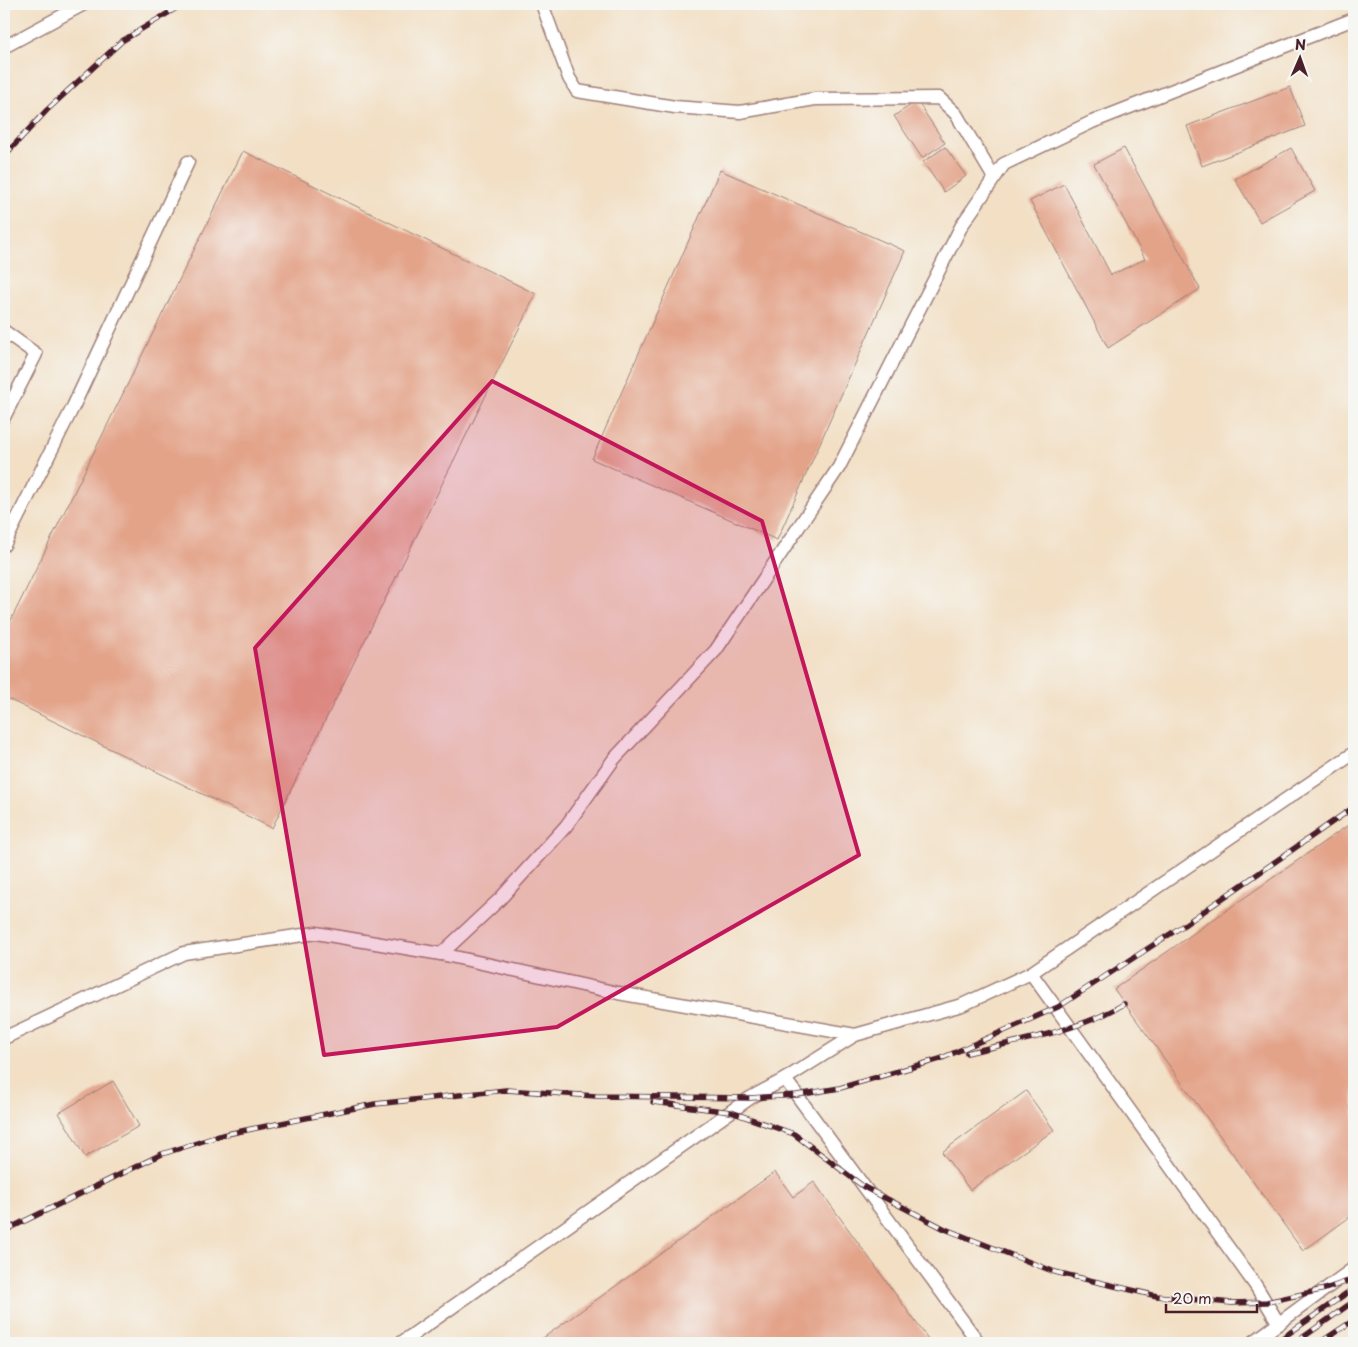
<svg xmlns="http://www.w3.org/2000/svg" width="1358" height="1347" viewBox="0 0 1358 1347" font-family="'Playpen Sans',sans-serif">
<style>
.building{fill:#e3a389}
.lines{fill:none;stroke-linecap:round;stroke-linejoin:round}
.lane-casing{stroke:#9e7f78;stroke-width:15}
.lane{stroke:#fff;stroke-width:12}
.rail-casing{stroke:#4a1f2b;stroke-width:5.5}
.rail{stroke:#f6f6f2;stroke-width:4;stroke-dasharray:11;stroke-linecap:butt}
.marked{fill:#c2185b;fill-opacity:0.2;stroke:#c2185b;stroke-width:4;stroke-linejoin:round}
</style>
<rect width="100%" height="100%" fill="#f6f6f2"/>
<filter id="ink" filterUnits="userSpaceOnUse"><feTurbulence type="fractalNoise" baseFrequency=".02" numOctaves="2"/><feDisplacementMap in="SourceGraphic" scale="10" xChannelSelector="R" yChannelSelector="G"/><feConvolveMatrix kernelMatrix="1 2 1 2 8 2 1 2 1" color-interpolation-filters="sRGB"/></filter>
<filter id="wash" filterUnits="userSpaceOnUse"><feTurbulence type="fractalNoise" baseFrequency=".0096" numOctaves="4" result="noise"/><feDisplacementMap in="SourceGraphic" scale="20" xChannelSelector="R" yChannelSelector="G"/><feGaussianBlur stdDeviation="1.12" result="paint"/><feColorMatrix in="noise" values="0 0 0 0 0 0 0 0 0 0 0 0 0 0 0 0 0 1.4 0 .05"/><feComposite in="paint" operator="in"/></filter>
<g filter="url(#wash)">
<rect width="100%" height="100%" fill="#f2dfc4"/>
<g id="blocks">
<!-- building -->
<g class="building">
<polygon points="1290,87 1305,126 1202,166 1187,126"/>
<polygon points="917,101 945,143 922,158 894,116"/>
<polygon points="945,147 966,176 944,192 923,162"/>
<polygon points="1124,148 1200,289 1108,348 1030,201 1064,184 1111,275 1145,259 1094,164"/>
<polygon points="1291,148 1315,191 1260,222 1235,179"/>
<polygon points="243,151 536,294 272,828 4,697 4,634"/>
<polygon points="720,170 905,251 777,540 592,459"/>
<polygon points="1354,821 1354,1214 1303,1251 1114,989"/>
<polygon points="113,1081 139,1126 85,1157 59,1113"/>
<polygon points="1026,1091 1054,1130 970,1190 942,1152"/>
<polygon points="775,1172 793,1197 814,1182 931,1343 536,1343"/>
</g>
</g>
</g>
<g filter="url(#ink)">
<use href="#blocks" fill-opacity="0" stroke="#9e7f78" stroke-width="1"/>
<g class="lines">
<!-- lane casing -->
<g class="lane-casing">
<g id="lane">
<polyline points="542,4 569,78 577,91 675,107 740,112 815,99 939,98 956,114 994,178"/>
<polyline points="4,47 84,4"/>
<polyline points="4,331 36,354 4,417"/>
<polyline points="4,545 73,407 188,162"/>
<polyline points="441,954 500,899 566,826 614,759 716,650 839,467 962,225 1004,164 1092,122 1354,19"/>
<polyline points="1031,973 1256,1286 1279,1324"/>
<polyline points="4,1038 184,953 316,933 441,954 618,993 855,1035 962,1005 1031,973 1354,753"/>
<polyline points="785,1079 979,1343"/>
<polyline points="401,1343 750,1098 785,1079 855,1035"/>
<polyline points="1252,1343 1354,1268"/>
</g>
</g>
<!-- lane -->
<use href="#lane" class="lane"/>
<!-- rail casing -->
<g class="rail-casing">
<g id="rail">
<polyline points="4,156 47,110 122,41 183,4"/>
<path d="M 967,1053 C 1020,1040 1077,1032 1124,1004"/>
<polyline points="653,1102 731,1112 794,1134 864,1187 945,1229 1055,1272 1157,1296 1232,1303 1267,1302 1325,1289 1354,1279"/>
<polyline points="4,1231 162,1154 222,1135 375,1104 506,1090 596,1096 750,1098 797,1095 840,1088 940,1059 1058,1007 1184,925 1354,807"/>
<polyline points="1275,1343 1354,1288"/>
<polyline points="1295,1343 1354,1301"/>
<polyline points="1319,1343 1354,1320"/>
</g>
</g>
<!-- rail -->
<use href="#rail" class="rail"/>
</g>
</g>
<!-- marked area -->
<path class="marked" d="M 492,381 L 762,521 L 859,855 L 557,1027 L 324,1055 L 255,648 Z"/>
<!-- margin -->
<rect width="1358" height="1347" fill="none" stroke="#f6f6f2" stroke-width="20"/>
<!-- north arrow -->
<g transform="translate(1300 58) rotate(2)" stroke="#f6f6f2" stroke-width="4" paint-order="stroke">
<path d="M0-4L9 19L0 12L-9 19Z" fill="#4a1f2b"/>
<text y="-8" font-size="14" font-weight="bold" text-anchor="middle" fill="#4a1f2b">N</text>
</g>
<!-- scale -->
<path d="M1166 1304v8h91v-8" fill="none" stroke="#4a1f2b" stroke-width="2.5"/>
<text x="1173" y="1304" font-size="15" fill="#4a1f2b" stroke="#f6f6f2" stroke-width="4" paint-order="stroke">20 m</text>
</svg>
